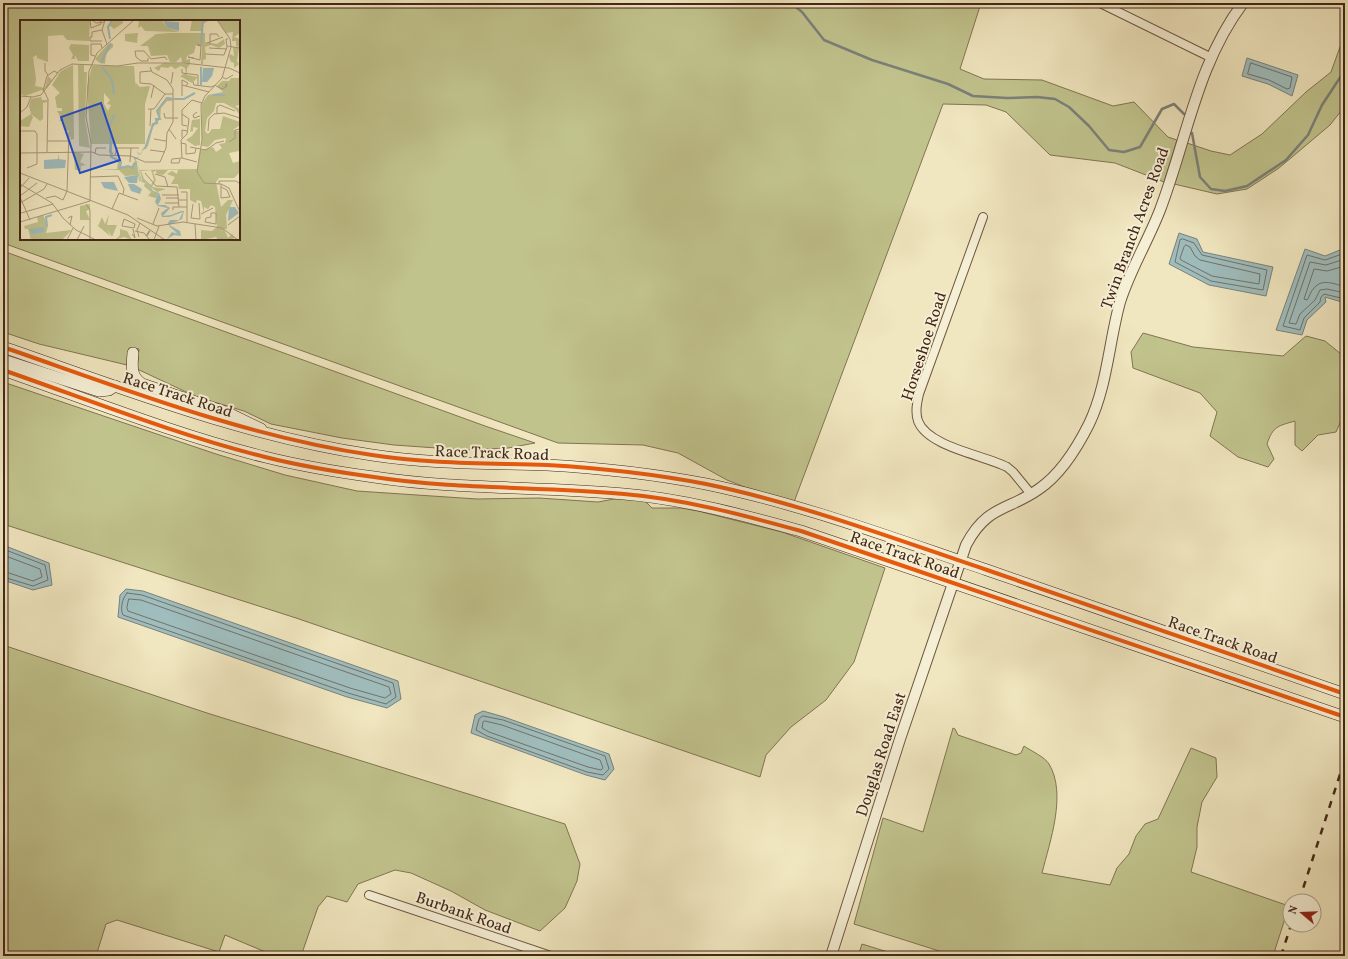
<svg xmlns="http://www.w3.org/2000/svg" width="1348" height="959" viewBox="0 0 1348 959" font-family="Vollkorn,serif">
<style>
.green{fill:#c1c38d;stroke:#827552;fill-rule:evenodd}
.water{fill:#9fbdbd;stroke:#7b817b}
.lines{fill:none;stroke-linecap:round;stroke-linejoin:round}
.shore{stroke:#72726a;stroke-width:1}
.stream{stroke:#7b817b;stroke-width:2.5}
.minor-casing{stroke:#6f5742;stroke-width:10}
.tertiary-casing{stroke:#6f5742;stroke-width:12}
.secondary-casing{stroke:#442718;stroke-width:12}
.minor{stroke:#f5efd5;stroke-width:8}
.tertiary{stroke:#f5efd5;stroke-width:10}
.secondary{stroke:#f5efd5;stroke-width:11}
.rail{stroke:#442718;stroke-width:2.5;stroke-dasharray:7 7;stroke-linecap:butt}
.cycleway-casing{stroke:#f5efd5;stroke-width:6}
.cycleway{stroke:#e8590c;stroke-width:4}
.labels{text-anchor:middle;stroke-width:4;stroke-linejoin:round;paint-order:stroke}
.street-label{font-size:16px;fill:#442718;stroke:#f5efd5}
.inset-river{fill:none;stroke:#9fbdbd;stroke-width:2}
.inset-road{fill:none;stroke:#ab9a7c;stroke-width:1}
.view{fill:#1d4ed8;fill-opacity:0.15;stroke:#1d4ed8;stroke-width:2}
.inset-edge{fill:none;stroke:#442718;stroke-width:2}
</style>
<rect width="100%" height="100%" fill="#f0e6bf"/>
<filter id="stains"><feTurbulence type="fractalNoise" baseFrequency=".005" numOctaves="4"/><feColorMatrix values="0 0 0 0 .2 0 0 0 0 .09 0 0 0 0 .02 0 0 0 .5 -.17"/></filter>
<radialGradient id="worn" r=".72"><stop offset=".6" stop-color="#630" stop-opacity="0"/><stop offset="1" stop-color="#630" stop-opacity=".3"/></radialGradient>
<!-- green -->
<g class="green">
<path d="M 3,3 L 981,3 L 960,69 L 984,79 L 1042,80 L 1113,106 L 1134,102 L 1168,137 L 1177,140 L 1164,182 L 1115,163 L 1050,155 L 1006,112 L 986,105 L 943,104 L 794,502 L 752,490 L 727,480 L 678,453 L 643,445 L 558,443 L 3,243 ZM 21,21 L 239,21 L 239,239 L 21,239 Z"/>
<polygon points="1345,33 1345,106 1330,125 1279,168 1247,189 1217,194 1174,184 1187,143 1211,151 1230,155 1262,134 1306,92 1331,72"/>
<polygon points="3,251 485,426 535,443 508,448 465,450 394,445 342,438 271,424 244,411 197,397 137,369 139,349 129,348 127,365 39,344 3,332"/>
<path d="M 1143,333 L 1193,347 L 1283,356 L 1306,336 L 1325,341 L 1341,354 L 1345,361 L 1345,412 L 1336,432 L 1318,435 L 1302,451 L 1295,445 L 1295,421 C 1278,426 1273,426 1267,444 L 1274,459 L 1268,467 L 1238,457 L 1210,436 L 1217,412 L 1200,393 L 1133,368 L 1131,352 Z"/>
<polygon points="3,382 216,454 285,475 357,491 477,499 539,498 598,502 619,498 645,501 652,508 681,508 698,511 782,532 885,568 854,662 826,700 791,727 766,755 760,777 296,618 3,524"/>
<polygon points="3,645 207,713 565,824 580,864 577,881 565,908 540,931 485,910 451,891 411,873 395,870 358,884 347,902 327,896 318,907 301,956 275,956 225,935 219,952 117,920 106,924 96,956 3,956"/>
<path d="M 953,728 L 955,729 L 958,735 L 1016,755 L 1021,753 L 1024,746 C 1031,751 1045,757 1049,764 C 1067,794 1050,841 1042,873 L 1110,885 L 1117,868 L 1129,854 L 1136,836 L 1145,824 L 1158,819 L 1191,748 L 1216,758 L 1217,777 L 1202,802 L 1197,827 L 1197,847 L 1191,872 L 1289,906 L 1273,956 L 955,956 L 854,924 L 883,818 L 923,832 Z"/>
<polygon points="862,944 891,953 891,956 858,956"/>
</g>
<!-- water -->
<g class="water">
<polygon points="1247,58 1298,75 1292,96 1268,84 1242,76"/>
<polygon points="1179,233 1197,239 1203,252 1273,267 1266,296 1209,285 1169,264"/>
<polygon points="1345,248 1345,303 1325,297 1326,302 1307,320 1302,335 1276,330 1305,249 1325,256"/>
<polygon points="3,545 49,563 52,585 33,590 3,580"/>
<polygon points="126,589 143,591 398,681 401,699 387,708 347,697 118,617 120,595"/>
<polygon points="483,711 504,717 609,754 614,769 605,780 586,775 471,733 475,715"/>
</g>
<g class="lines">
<!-- shore -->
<g class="shore">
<polygon points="1251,63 1292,77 1290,88 1287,89 1269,80 1248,74"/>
<polygon points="1183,239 1194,243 1202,255 1267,270 1263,290 1211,281 1175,262 1180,240"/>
<polygon points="1186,245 1190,247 1195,256 1200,260 1260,274 1259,284 1212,276 1181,260 1180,258 1184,247"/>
<polyline points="1345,253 1325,260 1307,255 1283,326 1300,330 1304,318 1320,302 1321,297 1324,294 1345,299"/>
<polyline points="1345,259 1326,265 1310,262 1289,323 1296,324 1300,314 1315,300 1320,290 1327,289 1345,293"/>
<path d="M 1345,266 L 1327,271 L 1314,269 L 1304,299 L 1307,300 C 1310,296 1310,292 1314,288 C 1322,278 1335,284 1345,287"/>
<polyline points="3,549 45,565 48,580 33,586 3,577"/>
<polyline points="3,555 40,569 42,577 33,581 3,571"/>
<path d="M 127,593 L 142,595 L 393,683 L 396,697 L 386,704 L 348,693 L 123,615 C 120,609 122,599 127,593 Z"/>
<polygon points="129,599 141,600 389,687 391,694 385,698 350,688 128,611 127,608"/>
<polygon points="483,716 503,720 605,756 609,769 603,775 587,772 487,736 476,730 479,719"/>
<polygon points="485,721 502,725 600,760 603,768 601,770 588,767 489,732 482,728 483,722"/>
</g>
<!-- stream -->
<g class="stream">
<polyline points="791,3 802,12 824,40 872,60 948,84 973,96 1007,98 1037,97 1055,99 1069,107 1089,126 1109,150 1124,152 1140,147 1162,109 1174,104 1184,114"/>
<polyline points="1192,133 1200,177 1211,189 1225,191 1247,186 1286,160 1308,135 1322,105 1345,70"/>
</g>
<!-- minor casing -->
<g class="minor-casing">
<g id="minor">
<polyline points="1100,3 1210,57"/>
<path d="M 983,217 L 919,394 C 917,403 915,412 918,421 C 928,447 984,455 1007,467 L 1013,472 L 1031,494"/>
<polyline points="369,895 551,956"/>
</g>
</g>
<!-- tertiary casing -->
<g class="tertiary-casing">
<path id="tertiary" d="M 831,956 L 900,739 L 966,545 C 987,505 1008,511 1039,489 C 1061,474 1077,448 1089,424 C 1107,387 1109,342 1120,302 C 1130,270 1148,241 1160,210 C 1187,139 1197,64 1243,3"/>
</g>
<!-- secondary casing -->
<g class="secondary-casing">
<g id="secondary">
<path d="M 3,347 C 124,389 244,436 372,455 C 430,464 488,463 547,465 C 600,468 654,474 706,484 C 802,504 895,539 987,570 C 1107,611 1226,653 1345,694"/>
<path d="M 133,353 C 132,365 130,376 142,384 L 228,413 L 261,429"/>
<polyline points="3,360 99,391 109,390 115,386"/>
<path d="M 3,370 C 89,400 177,435 265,457 C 301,466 337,472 374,477 C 457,490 541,486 624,494 C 684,499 743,515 801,531 L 1345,717"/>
</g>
</g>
<!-- minor -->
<use href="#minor" class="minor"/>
<!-- tertiary -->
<use href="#tertiary" class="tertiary"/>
<!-- secondary -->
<use href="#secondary" class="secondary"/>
<!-- rail -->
<g class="rail">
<polyline points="1299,901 1345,759"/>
<polyline points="1281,956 1291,925"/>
</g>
<!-- cycleway casing -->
<g class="cycleway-casing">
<g id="cycleway">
<path d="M 3,347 C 124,389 244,436 372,455 C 430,464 488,463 547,465 C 600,468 654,474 706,484 C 802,504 895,539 987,570 C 1107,611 1226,653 1345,694"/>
<path d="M 3,370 C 89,400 177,435 265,457 C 301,466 337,472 374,477 C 457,490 541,486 624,494 C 684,499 743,515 801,531 L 1345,717"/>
</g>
</g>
<!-- cycleway -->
<use href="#cycleway" class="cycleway"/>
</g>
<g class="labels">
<!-- street labels -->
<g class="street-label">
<text transform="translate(1134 228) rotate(-70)" y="6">Twin Branch Acres Road</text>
<text transform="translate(923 346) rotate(-72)" y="6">Horseshoe Road</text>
<text transform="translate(178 394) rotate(18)" y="6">Race Track Road</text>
<text transform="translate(492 452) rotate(2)" y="6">Race Track Road</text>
<text transform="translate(905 554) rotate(19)" y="6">Race Track Road</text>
<text transform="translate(1223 639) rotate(19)" y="6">Race Track Road</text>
<text transform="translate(880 754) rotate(-72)" y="6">Douglas Road East</text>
<text transform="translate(464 912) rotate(19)" y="6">Burbank Road</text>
</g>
</g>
<!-- overview -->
<g transform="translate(20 20)">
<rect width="220" height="220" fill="#f0e6bf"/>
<path d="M 70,0 L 69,21 L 47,20 L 43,15 L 28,16 L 28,42 L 17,38 L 17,35 L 13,37 L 16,59 L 15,66 L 25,68 L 28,56 L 32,60 L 27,68 L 5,76 L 1,74 L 0,1 ZM 92,0 L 102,0 L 103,3 L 94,9 L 89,5 ZM 119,0 L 141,0 L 148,8 L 159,12 L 125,11 L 121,6 L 118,8 ZM 172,0 L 190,0 L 183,4 L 183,11 L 170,11 ZM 220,0 L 220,13 L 214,17 L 220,19 L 220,27 L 216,26 L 216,21 L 212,21 L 213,12 L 206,13 L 198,1 ZM 118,13 L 117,23 L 105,21 L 105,14 ZM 150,13 L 185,13 L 185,22 L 197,24 L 204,19 L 205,24 L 199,28 L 191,25 L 185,27 L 186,39 L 183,40 L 183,44 L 181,44 L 182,25 L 176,25 L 174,33 L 167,36 L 166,40 L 170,39 L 170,43 L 162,43 L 161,37 L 156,42 L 150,42 L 147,35 L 131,36 L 128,26 L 120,26 L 136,14 ZM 51,24 L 69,25 L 69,41 L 58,41 L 55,35 L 55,39 L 51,39 L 53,35 L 49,28 ZM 88,24 L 93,24 L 93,27 L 86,33 L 85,44 L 80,43 L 75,39 ZM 213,27 L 219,28 L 217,41 L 219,44 L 214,48 L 214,43 L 211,42 L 209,37 L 210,34 L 214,36 ZM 144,43 L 170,44 L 167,48 L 167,55 L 178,57 L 172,63 L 160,56 L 166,53 L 165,48 L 161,46 L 155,49 L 151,46 L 148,48 L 141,47 L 139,51 L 134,48 ZM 53,45 L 54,119 L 51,120 L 49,111 L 45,110 L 44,101 L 39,101 L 41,98 L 37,91 L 42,91 L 42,88 L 37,88 L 35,77 L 40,73 L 32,65 L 41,51 ZM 58,45 L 64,45 L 64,52 L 67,52 L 65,99 L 70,128 L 59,126 ZM 72,46 L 114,46 L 116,72 L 115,62 L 120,67 L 130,66 L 125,84 L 125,124 L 92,124 L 92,134 L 93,138 L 101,141 L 100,147 L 106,146 L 113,148 L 111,147 L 115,141 L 118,142 L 114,144 L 113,146 L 117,144 L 120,161 L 126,162 L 128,165 L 132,172 L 138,174 L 135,181 L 136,178 L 128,176 L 131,172 L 124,166 L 125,163 L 119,161 L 118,155 L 105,156 L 99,150 L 80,150 L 97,149 L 98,142 L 90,137 L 90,124 L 71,124 L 67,67 ZM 84,73 L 90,80 L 87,84 L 91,85 L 88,91 L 84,84 ZM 211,58 L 220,58 L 220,85 L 215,86 L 220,89 L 220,95 L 215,89 L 204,83 L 196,83 L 194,91 L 187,98 L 185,111 L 188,114 L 192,109 L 200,109 L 203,96 L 220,102 L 220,105 L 213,110 L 220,111 L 219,131 L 209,133 L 213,143 L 220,141 L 220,152 L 214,158 L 199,158 L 196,162 L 201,187 L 208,180 L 213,180 L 206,195 L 207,209 L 204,209 L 208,218 L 212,214 L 214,217 L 213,220 L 198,220 L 196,217 L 181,220 L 181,210 L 192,211 L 197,207 L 195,187 L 191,185 L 188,189 L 184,187 L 184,193 L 181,181 L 177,180 L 176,183 L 170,180 L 170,169 L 159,169 L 158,164 L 151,164 L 155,157 L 147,154 L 152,151 L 157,154 L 158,150 L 148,150 L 143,155 L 137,154 L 136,151 L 133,152 L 136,160 L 132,167 L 146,169 L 137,172 L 122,160 L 120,150 L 177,149 L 180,130 L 193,127 L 196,132 L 202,128 L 199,124 L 205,123 L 206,118 L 195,120 L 188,127 L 182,126 L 182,84 L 188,75 L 203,72 L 197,66 L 202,61 L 209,61 ZM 131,150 L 134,160 L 131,165 L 124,159 L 121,151 ZM 21,77 L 22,80 L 27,80 L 27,82 L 23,83 L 23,99 L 20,101 L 11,94 L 9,86 L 11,79 ZM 149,77 L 152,81 L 147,81 L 141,88 L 140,99 L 133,107 L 128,126 L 125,129 L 121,131 L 127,124 L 132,105 L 140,97 L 137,90 ZM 11,94 L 13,97 L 9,107 L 0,106 L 0,101 ZM 180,99 L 180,125 L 175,126 L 166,120 L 172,116 L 178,108 L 173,107 L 173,111 L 170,112 L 172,100 ZM 54,132 L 64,134 L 60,142 L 66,145 L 61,146 L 61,150 L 55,150 ZM 70,184 L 70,189 L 66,191 L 70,200 L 60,200 L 60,186 ZM 89,194 L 87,205 L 97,205 L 92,217 L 87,209 L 90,216 L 78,206 L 82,197 L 85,204 ZM 23,195 L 28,206 L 26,213 L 51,210 L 49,213 L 42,220 L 11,220 L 8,209 L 5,209 L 4,206 L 18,202 L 17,197 ZM 100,209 L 107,211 L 112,220 L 104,217 L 95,220 L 100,215 Z" fill="#c1c38d" fill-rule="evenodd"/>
<path d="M 143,1 L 159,2 L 159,11 L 148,8 ZM 183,48 L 194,48 L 192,56 L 187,62 L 182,62 ZM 125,129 L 120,135 L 119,134 L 118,132 L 119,137 L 115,140 L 118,142 L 121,160 L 129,164 L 133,171 L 139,173 L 141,179 L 138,185 L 145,185 L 150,188 L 143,196 L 151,195 L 161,191 L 164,191 L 162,199 L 149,205 L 160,211 L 162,220 L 161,216 L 154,215 L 147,219 L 152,212 L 157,214 L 153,210 L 160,215 L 150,207 L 148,204 L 148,203 L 150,200 L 159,200 L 163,192 L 149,197 L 142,197 L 141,193 L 148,188 L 138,186 L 135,182 L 138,174 L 132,172 L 128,164 L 121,161 L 120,159 L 118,142 L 115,141 L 114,138 L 119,137 L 117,131 L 120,134 ZM 38,133 L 39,139 L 46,140 L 45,148 L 24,149 L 24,140 L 38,139 ZM 118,155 L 117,163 L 109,163 L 104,157 ZM 81,162 L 94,162 L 98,171 L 84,168 ZM 108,164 L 114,164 L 122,169 L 120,174 L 111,171 ZM 209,187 L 215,187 L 219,193 L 208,201 ZM 24,207 L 25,212 L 12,214 L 9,209 Z" fill="#9fbdbd"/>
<path class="inset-river" d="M 90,19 L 88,7 L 92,0M 181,24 L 183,0M 81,43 L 91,23M 82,47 L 92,60 L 94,74M 181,47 L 181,65M 192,75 L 205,75M 154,79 L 164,79 L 175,73M 91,113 L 90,132 L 93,134M 91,113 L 89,108 L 94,95M 125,129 L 133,104 L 137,103 L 136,99 L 140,99 L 137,91 L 147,78 L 153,79M 90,136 L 101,142 L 100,148 L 108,146 L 113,148 L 114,144 L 117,144M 27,206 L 26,197 L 32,195"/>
<path class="inset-road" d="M 70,0 L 71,8 L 81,4 L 80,1M 72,0 L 76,3 L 85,2M 85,0 L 82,10 L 87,24M 197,0 L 210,19 L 211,27 L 202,58 L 185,76 L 181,85 L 182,120 L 177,152 L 184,163 L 201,164 L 209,168 L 220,192M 82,10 L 72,12 L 72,17 L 70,17 L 70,21 L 82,21M 187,23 L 203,17M 190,24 L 190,14 L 197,14 L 199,17M 207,26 L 220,28M 189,28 L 207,29M 185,34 L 204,35 L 207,27 L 206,19 L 208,19M 75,36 L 71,35 L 71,24 L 81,24 L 82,28M 128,38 L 128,41 L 121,41 L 116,37 L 115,31 L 124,31 L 131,39M 174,38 L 168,37 L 180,40 L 181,26 L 177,25 L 181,25 L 181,26M 131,39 L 145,37 L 147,40M 25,43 L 25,51 L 28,55M 162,49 L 162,53 L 178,55 L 178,65M 131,51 L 120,52 L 120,63 L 131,64 L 145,74M 202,57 L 206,59 L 213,55M 173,62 L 174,65 L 191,67 L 196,65M 151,64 L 153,52M 162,65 L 189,72M 196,66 L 202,69 L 206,67 L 207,64 L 206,64 L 206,67M 23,69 L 28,79 L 27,132M 23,71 L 27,56 L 34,51 L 38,53M 0,76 L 13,77 L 21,75 L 40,50 L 52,44 L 97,46 L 118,43 L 164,43 L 209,48 L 220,53M 162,76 L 162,60 L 168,63 L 166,66M 131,78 L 134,65M 128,89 L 134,89 L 145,74 L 153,74M 177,92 L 173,95 L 174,98 L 180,96M 0,93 L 7,87 L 11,77M 144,93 L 145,98 L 158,98M 162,94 L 169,99 L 167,114 L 161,120 L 162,138M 197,94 L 197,87 L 200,85 L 215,91M 130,106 L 131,89M 167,106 L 162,105 L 162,90 L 172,80 L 182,83M 149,109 L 156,119M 0,111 L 15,111 L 17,114 L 17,144 L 7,148M 188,111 L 189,99 L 194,94 L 204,93 L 220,98M 162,118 L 162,110 L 167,111M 134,119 L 146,121M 27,121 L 49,121M 209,122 L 215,118 L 215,110 L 220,109M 161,123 L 166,124 L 166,134 L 175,133 L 176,128M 170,127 L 186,130 L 196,123 L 204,121M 130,130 L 145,132M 0,133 L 72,132 L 79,135 L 111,136 L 125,142 L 140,142 L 146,128 L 147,113 L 153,102 L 153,69 L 147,60 L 132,52 L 130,47M 75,134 L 76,128 L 86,128M 95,135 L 97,128 L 119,128M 160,139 L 159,143 L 151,143 L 152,139 L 162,138 L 177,142M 110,142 L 111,128M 0,153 L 108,195 L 145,220M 125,153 L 136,166 L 157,167 L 159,187M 135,154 L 145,157 L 148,167M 70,157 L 98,156 L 104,169 L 103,174M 0,164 L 32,183 L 43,198 L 56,210 L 76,220M 199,164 L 199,161 L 216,161 L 220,164M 201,167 L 207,170 L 210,177 L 201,178 L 201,164M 0,168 L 9,158M 161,172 L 167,172 L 167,180M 142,175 L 159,175M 0,176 L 17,163M 0,177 L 10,200M 26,178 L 35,176 L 43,180 L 47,171 L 49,112M 146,178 L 159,178M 159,180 L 167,180 L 167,203M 70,181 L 71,123 L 66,97 L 69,51 L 77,33 L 114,0M 0,183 L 24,169 L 27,164M 145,183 L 159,183M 66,184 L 70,190 L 70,220M 173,184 L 171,198 L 180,199 L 179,183M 92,189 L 99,173 L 118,180M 153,190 L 153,187 L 167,187M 1,193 L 33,184M 191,193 L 196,193 L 196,204 L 185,202 L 186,198 L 191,197 ZM 181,194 L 193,188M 48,198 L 52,196 L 50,205M 117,198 L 137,206 L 163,202 L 202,208 L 218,220M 104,199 L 115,204 L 114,208 L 102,206 ZM 0,202 L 70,181M 133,204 L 139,188M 175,204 L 176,220M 208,205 L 220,196M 115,211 L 124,213 L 130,220M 112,214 L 115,218 L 113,209M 126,216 L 129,211 L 130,211 L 127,216M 119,217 L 117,210 L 120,203M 47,220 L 53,208M 57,220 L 64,206M 134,220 L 139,206"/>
<path class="view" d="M 81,83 L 100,140 L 60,153 L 41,97 Z"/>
<rect width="220" height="220" class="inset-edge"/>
</g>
<!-- margin -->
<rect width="1348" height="959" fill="none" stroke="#f0e6bf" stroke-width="16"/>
<rect x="4" y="4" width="1340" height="951" fill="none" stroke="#442718" stroke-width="2"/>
<rect x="8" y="8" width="1332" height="943" fill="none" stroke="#442718"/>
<!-- north arrow -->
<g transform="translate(1302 913) rotate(289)"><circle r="19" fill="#f5efd5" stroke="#ae9f89"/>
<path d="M0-3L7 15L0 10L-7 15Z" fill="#8f2418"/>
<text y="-6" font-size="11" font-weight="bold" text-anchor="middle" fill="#442718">N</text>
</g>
<rect width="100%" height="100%" filter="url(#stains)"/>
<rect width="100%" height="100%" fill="url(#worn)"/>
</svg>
